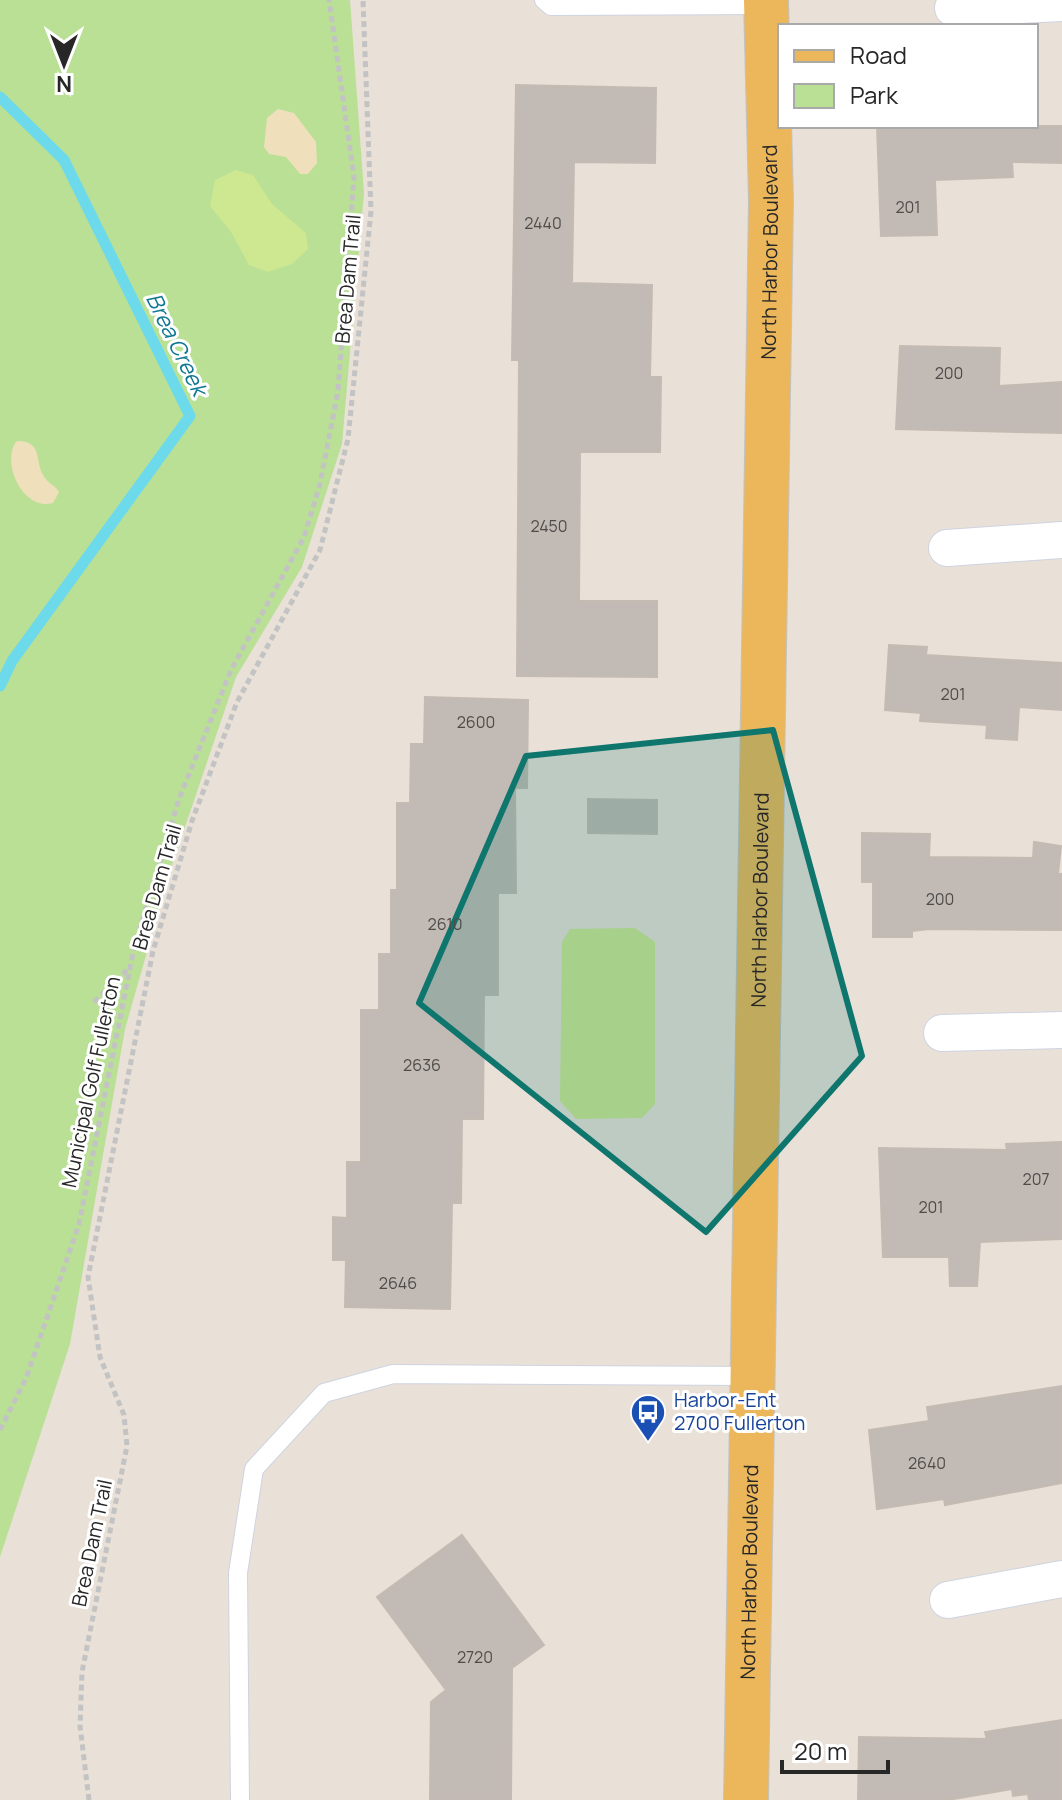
<svg xmlns="http://www.w3.org/2000/svg" width="1062" height="1800" viewBox="0 0 1062 1800" font-family="Manrope,sans-serif">
<style>
.green{fill:#b9e095}
.sand{fill:#efe0bb}
.pitch{fill:#cee791}
.lines{fill:none;stroke-linecap:round;stroke-linejoin:round}
.stream{stroke:#6cdaeb;stroke-width:11}
.building{fill:#c2bab5;stroke:#c4bbb2;stroke-width:2}
.lane-casing{stroke:#ced4e0;stroke-width:20}
.street-casing{stroke:#ced4e0;stroke-width:38}
.primary-casing{stroke:#c3c3c3;stroke-width:46}
.path{stroke:#c3c3c3;stroke-width:5;stroke-dasharray:6 4;stroke-linecap:butt}
.lane{stroke:#fff;stroke-width:18}
.street{stroke:#fff;stroke-width:36}
.primary{stroke:#ecb75a;stroke-width:44}
.marked{fill:#0f766e;fill-opacity:0.2;stroke:#0f766e;stroke-width:6;stroke-linejoin:round}
.labels{text-anchor:middle;stroke-width:6;stroke-linejoin:round;paint-order:stroke}
.number-label{font-size:16px;fill:#4e4c4a}
.street-label{font-size:20px;fill:#272727;stroke:#fff}
.transit-label{font-size:20px;fill:#164399;stroke:#fff;text-anchor:start}
.water-label{font-size:22px;font-style:italic;fill:#107792;stroke:#fff}
</style>
<rect width="100%" height="100%" fill="#e9e0d8"/>
<!-- green -->
<polygon class="green" points="0,0 350,0 364,193 342,444 302,567 236,677 170,871 125,1029 70,1344 0,1557"/>
<!-- sand -->
<g class="sand">
<polygon points="278,109 294,113 316,142 317,163 308,174 300,174 286,157 269,154 264,147 267,118"/>
<path d="M 17,441 C 45,441 33,463 45,478 C 49,484 55,485 59,492 L 53,503 C 22,512 0,460 17,441 Z"/>
</g>
<!-- pitch -->
<g class="pitch">
<polygon points="236,170 253,175 272,204 306,233 308,249 292,264 268,272 249,265 231,232 210,206 215,180"/>
<polygon points="635,928 655,942 655,1104 642,1118 576,1119 560,1101 562,942 570,929"/>
</g>
<g class="lines">
<!-- stream -->
<polyline class="stream" points="0,97 64,160 190,416 12,661 0,686"/>
</g>
<!-- building -->
<g class="building">
<polygon points="516,85 656,88 655,163 574,162 572,283 652,285 650,377 661,377 660,452 580,452 579,601 657,601 657,677 517,676 519,360 512,360"/>
<polygon points="877,126 1062,126 1062,163 1012,162 1013,177 935,180 937,235 881,236"/>
<polygon points="900,346 1000,348 999,386 1062,382 1062,433 896,429"/>
<polygon points="889,645 927,647 926,655 1062,663 1062,710 1019,707 1017,740 986,738 987,725 920,721 921,713 885,710"/>
<polygon points="425,697 528,700 527,788 515,788 516,893 498,893 498,995 484,995 483,1119 462,1119 461,1203 452,1203 450,1309 345,1307 346,1260 333,1260 333,1217 347,1218 347,1162 361,1162 361,1010 379,1010 379,954 391,954 391,890 397,890 397,803 410,803 411,744 424,744"/>
<polygon points="588,799 657,800 657,834 588,833"/>
<polygon points="862,833 930,834 929,857 1033,858 1034,842 1061,846 1058,874 1062,874 1062,930 929,929 912,931 912,937 873,937 873,882 862,882"/>
<polygon points="1062,1142 1062,1239 980,1242 977,1286 950,1286 949,1257 883,1257 879,1148 1007,1150 1006,1144"/>
<polygon points="1062,1386 1062,1483 945,1505 944,1499 877,1509 869,1430 929,1421 927,1407"/>
<polygon points="462,1535 544,1645 512,1668 511,1800 430,1800 431,1702 446,1690 377,1597"/>
<polygon points="1062,1720 1062,1800 1029,1800 1028,1794 1013,1796 1012,1789 948,1800 858,1800 859,1737 987,1739 985,1732"/>
</g>
<g class="lines">
<!-- lane casing -->
<g class="lane-casing">
<g id="lane">
<polyline points="544,0 551,6 766,5"/>
<polyline points="240,1800 238,1573 254,1469 324,1393 393,1374 751,1376"/>
</g>
</g>
<!-- street casing -->
<g class="street-casing">
<g id="street">
<polyline points="953,8 1062,3"/>
<polyline points="947,548 1062,540"/>
<polyline points="942,1033 1062,1030"/>
<polyline points="948,1600 1062,1579"/>
</g>
</g>
<!-- primary casing -->
<g class="primary-casing">
<g id="primary">
<path id="s1" d="M 746,1800 L 771,201 L 766,0"/>
</g>
</g>
<!-- path -->
<g class="path">
<polyline points="94,1002 131,966"/>
<polyline points="0,1430 27,1376 79,1224 134,948 179,799 231,670 304,537 320,484 338,391 354,177 329,0"/>
<polyline points="89,1800 80,1726 82,1672 127,1446 124,1415 100,1357 88,1277 153,951 192,821 237,702 320,550 348,439 371,211 363,0"/>
</g>
<!-- lane -->
<use href="#lane" class="lane"/>
<!-- street -->
<use href="#street" class="street"/>
<!-- primary -->
<use href="#primary" class="primary"/>
</g>
<!-- marked area -->
<path class="marked" d="M 773,730 L 862,1056 L 706,1232 L 419,1003 L 526,756 Z"/>
<!-- icons -->
<defs>
<g id="bus-pin" transform="scale(1.8)"><path d="M0 17L-7.5 6A9.5 9.5 0 1 1 7.5 6Z" fill="#1a4fb4" stroke="#fff"/><path d="M-5-6H5V4H4V6H2V4H-2V6H-4V4H-5ZM-3.5-4V0h7V-4ZM-3.5 1.2v1.5H-2V1.2ZM2 1.2v1.5H3.5V1.2Z" fill="#fff"/></g>
</defs>
<g fill-rule="evenodd">
<use href="#bus-pin" x="648" y="1412"/>
</g>
<g class="labels">
<!-- number labels -->
<g class="number-label">
<text x="908" y="213">201</text>
<text x="543" y="229">2440</text>
<text x="949" y="379">200</text>
<text x="549" y="532">2450</text>
<text x="953" y="700">201</text>
<text x="476" y="728">2600</text>
<text x="940" y="905">200</text>
<text x="445" y="930">2610</text>
<text x="422" y="1071">2636</text>
<text x="1036" y="1185">207</text>
<text x="931" y="1213">201</text>
<text x="398" y="1289">2646</text>
<text x="927" y="1469">2640</text>
<text x="475" y="1663">2720</text>
</g>
<!-- street labels -->
<g class="street-label">
<text dy="7" stroke="none"><textPath href="#s1" startOffset="1548">North Harbor Boulevard</textPath></text>
<text transform="translate(348 279) rotate(-85)" y="7">Brea Dam Trail</text>
<text transform="translate(157 887) rotate(-74)" y="7">Brea Dam Trail</text>
<text dy="7" stroke="none"><textPath href="#s1" startOffset="900">North Harbor Boulevard</textPath></text>
<text transform="translate(91 1082) rotate(-78)" y="7">Municipal Golf Fullerton</text>
<text transform="translate(92 1543) rotate(-78)" y="7">Brea Dam Trail</text>
<text dy="7" stroke="none"><textPath href="#s1" startOffset="228">North Harbor Boulevard</textPath></text>
</g>
<!-- transit labels -->
<g class="transit-label">
<text x="674" y="1407">Harbor-Ent<tspan x="674" dy="23">2700 Fullerton</tspan></text>
</g>
<!-- water labels -->
<g class="water-label">
<text transform="translate(177 344) rotate(64)" y="8">Brea Creek</text>
</g>
</g>
<!-- legend -->
<rect x="778" y="24" width="260" height="104" fill="#ffffff" stroke="#a9a9a9" stroke-width="2"/>
<rect x="794" y="50" width="40" height="12" fill="#ecb75a" stroke="#a9a9a9" stroke-width="2"/>
<text x="850" y="64" font-size="24" fill="#272727">Road</text>
<rect x="794" y="84" width="40" height="24" fill="#b9e095" stroke="#a9a9a9" stroke-width="2"/>
<text x="850" y="104" font-size="24" fill="#272727">Park</text>
<!-- north arrow -->
<g transform="translate(64 64) rotate(180)" stroke="#ffffff" stroke-width="6" paint-order="stroke">
<path d="M0-6L14 30L0 20L-14 30Z" fill="#272727"/>
<text y="-12" font-size="22" font-weight="bold" text-anchor="middle" fill="#272727">N</text>
</g>
<!-- scale -->
<path d="M782 1760v12h106v-12" fill="none" stroke="#272727" stroke-width="4"/>
<text x="794" y="1760" font-size="24" fill="#272727" stroke="#ffffff" stroke-width="6" paint-order="stroke">20 m</text>
</svg>
